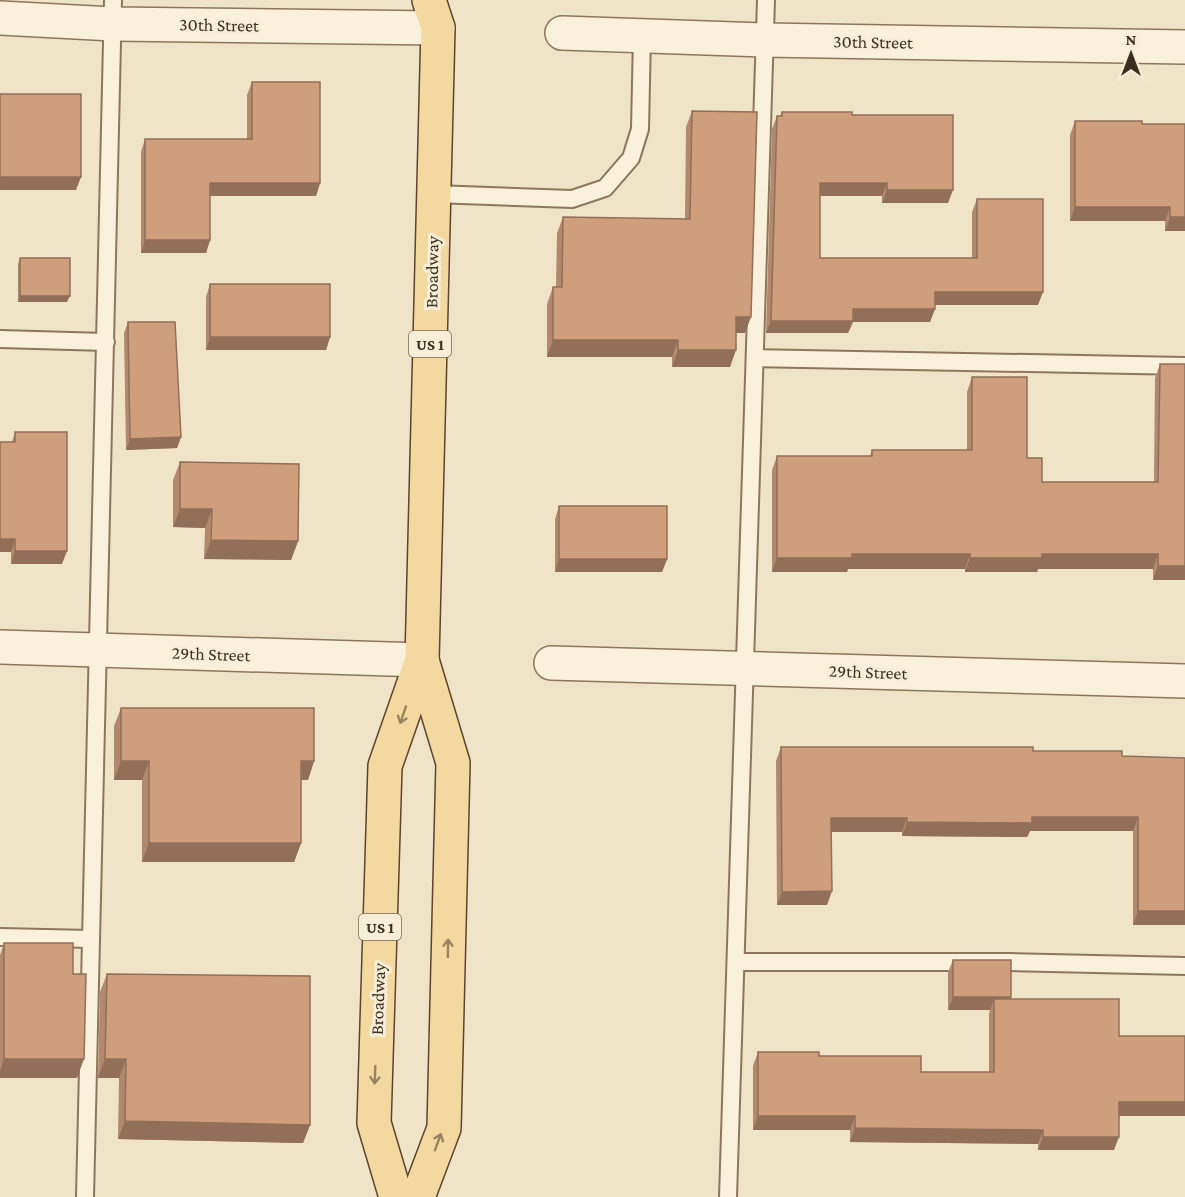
<svg xmlns="http://www.w3.org/2000/svg" width="1185" height="1197" viewBox="0 0 1185 1197" font-family="'Crimson Pro',serif">
<style>
.lines{fill:none;stroke-linecap:round;stroke-linejoin:round}
.service-casing{stroke:#8d765c;stroke-width:20}
.minor-casing{stroke:#8d765c;stroke-width:36}
.primary-casing{stroke:#5b4430;stroke-width:36}
.service{stroke:#faf1dc;stroke-width:16}
.minor{stroke:#faf1dc;stroke-width:33}
.primary{stroke:#f3d9a0;stroke-width:33}
.wall{fill:#b2896c}
.shaded-wall{fill:#916f58}
.building{fill:#cf9f7d;stroke:#916f58;stroke-width:1.5}
.oneway{stroke:#988460}
.labels{text-anchor:middle;stroke-width:6;stroke-linejoin:round;paint-order:stroke}
.shield{fill:#f7eed8;stroke:#756857;stroke-width:1.5}
.shield-label{font-size:16px;font-weight:bold;fill:#3d2e20}
.street-label{font-size:18px;fill:#3d2e20;stroke:#f7eed8}
</style>
<rect width="100%" height="100%" fill="#f0e4c8"/>
<g class="lines">
<!-- service casing -->
<g class="service-casing">
<g id="service">
<polyline points="434,194 572,199 605,188 631,158 640,129 642,36"/>
<polyline points="0,339 106,342"/>
<polyline points="755,358 1185,366"/>
<polyline points="0,937 91,939"/>
<polyline points="736,962 1009,962 1185,966"/>
<polyline points="85,1197 113,0"/>
<polyline points="728,1197 766,0"/>
</g>
</g>
<!-- minor casing -->
<g class="minor-casing">
<g id="minor">
<polyline points="0,18 113,24 438,28"/>
<polyline points="562,33 765,40 1185,47"/>
<polyline points="0,647 422,660"/>
<polyline points="551,663 1185,681"/>
</g>
</g>
<!-- primary casing -->
<g class="primary-casing">
<g id="primary">
<polyline points="396,1197 374,1123 385,766 422,660 438,28 429,0"/>
<polyline points="418,1197 444,1128 453,763 422,660"/>
</g>
</g>
<!-- service -->
<use href="#service" class="service"/>
<!-- minor -->
<use href="#minor" class="minor"/>
<!-- primary -->
<use href="#primary" class="primary"/>
</g>
<!-- wall -->
<g class="wall">
<polygon points="252,82 320,183 316,196 210,196 210,240 206,253 141,253 141,152 145,139 247,139 247,95"/>
<polygon points="692,111 745,333 736,333 730,367 672,367 672,357 547,357 547,304 553,287 556,287 557,233 563,217 685,219 686,127"/>
<polygon points="782,112 852,115 948,203 882,203 882,196 820,196 820,258 972,258 972,212 977,199 1038,305 935,305 930,322 853,322 848,333 766,333 772,129 777,116 780,116"/>
<polygon points="1075,121 1142,124 1185,231 1165,231 1165,221 1070,221 1070,135"/>
<polygon points="20,258 67,302 18,302 18,264"/>
<polygon points="210,284 330,337 326,350 206,350 206,297"/>
<polygon points="128,322 181,437 177,448 126,450 124,333"/>
<polygon points="1160,364 1185,580 1153,580 1153,569 1038,569 1037,572 965,572 965,569 848,569 847,572 772,572 772,470 777,456 870,456 872,450 967,450 967,392 972,377 1042,482 1154,482 1155,378"/>
<polygon points="15,432 62,564 11,564 11,552 0,552 12,442"/>
<polygon points="180,462 298,541 291,560 204,559 205,528 173,527 173,480"/>
<polygon points="559,506 667,559 662,572 555,572 555,519"/>
<polygon points="121,708 314,761 308,780 301,780 301,843 294,862 142,862 142,780 114,780 114,726"/>
<polygon points="781,747 1033,751 1122,756 1185,925 1133,925 1133,831 1030,831 1027,837 902,836 902,832 831,832 827,905 777,905 776,761"/>
<polygon points="4,943 73,974 77,1078 0,1078 0,955"/>
<polygon points="953,960 1011,999 1119,1036 1185,1116 1119,1116 1114,1150 1038,1150 1038,1144 850,1142 850,1130 753,1130 753,1066 758,1052 819,1056 921,1072 989,1072 989,1013 990,1010 948,1010 948,972"/>
<polygon points="107,974 310,1125 303,1143 118,1139 119,1078 98,1078 100,992"/>
</g>
<!-- shaded-wall -->
<g class="shaded-wall">
<polygon points="0,177 81,177 76,190 0,190"/>
<polygon points="210,183 320,183 316,196 206,196"/>
<polygon points="820,183 887,183 882,196 816,196"/>
<polygon points="887,190 953,190 948,203 882,203"/>
<polygon points="1075,207 1170,207 1165,221 1070,221"/>
<polygon points="1170,217 1185,217 1185,231 1165,231"/>
<polygon points="145,240 210,240 206,253 141,253"/>
<polygon points="935,292 1043,292 1038,305 930,305"/>
<polygon points="20,296 70,296 67,302 18,302"/>
<polygon points="853,309 935,309 930,322 853,322 848,333 766,333 771,321"/>
<polygon points="736,317 751,317 745,333 730,333"/>
<polygon points="210,337 330,337 326,350 206,350"/>
<polygon points="553,340 678,340 672,357 547,357"/>
<polygon points="678,350 736,350 730,367 672,367"/>
<polygon points="181,437 177,448 126,450 130,439"/>
<polygon points="180,509 212,509 205,528 173,527"/>
<polygon points="0,539 15,539 11,552 0,552"/>
<polygon points="211,540 298,541 291,560 204,559"/>
<polygon points="15,551 67,551 62,564 11,564"/>
<polygon points="852,554 970,554 965,569 848,569 847,572 772,572 777,558"/>
<polygon points="1042,554 1158,554 1153,569 1038,569 1037,572 965,572 970,558"/>
<polygon points="559,559 667,559 662,572 555,572"/>
<polygon points="1158,566 1185,566 1185,580 1153,580"/>
<polygon points="121,761 149,761 142,780 114,780"/>
<polygon points="301,761 314,761 308,780 294,780"/>
<polygon points="1032,817 1138,817 1133,831 1030,831 1027,837 902,836 907,822"/>
<polygon points="831,818 907,818 902,832 826,832"/>
<polygon points="149,843 301,843 294,862 142,862"/>
<polygon points="832,891 827,905 777,905 782,892"/>
<polygon points="1138,911 1185,911 1185,925 1133,925"/>
<polygon points="953,997 1011,997 1007,1010 994,999 990,1010 948,1010"/>
<polygon points="4,1059 84,1059 77,1078 0,1078 0,1071"/>
<polygon points="105,1059 126,1059 119,1078 98,1078"/>
<polygon points="1119,1102 1185,1102 1185,1116 1114,1116"/>
<polygon points="758,1116 855,1116 850,1130 753,1130"/>
<polygon points="125,1121 310,1125 303,1143 118,1139"/>
<polygon points="855,1128 1043,1130 1038,1144 850,1142"/>
<polygon points="1043,1137 1119,1137 1114,1150 1038,1150"/>
</g>
<!-- building -->
<g class="building">
<polygon points="252,82 320,82 320,183 210,183 210,240 145,240 145,139 252,139"/>
<rect x="0" y="94" width="81" height="83"/>
<polygon points="692,111 757,112 751,317 736,317 736,350 678,350 678,340 553,340 553,287 562,287 563,217 690,219"/>
<polygon points="782,112 852,112 852,115 953,115 953,190 887,190 887,183 820,183 820,258 977,258 977,199 1043,199 1043,292 935,292 935,309 853,309 853,321 771,321 777,116 782,116"/>
<polygon points="1075,121 1142,121 1142,124 1185,124 1185,217 1170,217 1170,207 1075,207"/>
<rect x="20" y="258" width="50" height="38"/>
<rect x="210" y="284" width="120" height="53"/>
<polygon points="128,322 175,322 181,437 130,439"/>
<polygon points="1160,364 1185,364 1185,566 1158,566 1158,554 1042,554 1042,558 970,558 970,554 852,554 852,558 777,558 777,456 872,456 872,450 972,450 972,377 1027,377 1027,458 1042,458 1042,482 1158,482"/>
<polygon points="15,432 67,432 67,551 15,551 15,539 0,539 0,442 15,442"/>
<polygon points="180,462 299,464 298,541 211,540 212,509 180,509"/>
<rect x="559" y="506" width="108" height="53"/>
<polygon points="121,708 314,708 314,761 301,761 301,843 149,843 149,761 121,761"/>
<polygon points="781,747 1033,747 1033,751 1122,751 1122,756 1185,758 1185,911 1138,911 1138,817 1032,817 1032,823 907,822 907,818 831,818 832,891 782,892"/>
<polygon points="4,943 73,943 73,974 86,974 84,1059 4,1059"/>
<rect x="953" y="960" width="58" height="37"/>
<polygon points="107,974 310,976 310,1125 125,1121 126,1059 105,1059"/>
<polygon points="994,999 1119,999 1119,1036 1185,1036 1185,1102 1119,1102 1119,1137 1043,1137 1043,1130 855,1128 855,1116 758,1116 758,1052 819,1052 819,1056 921,1056 921,1072 994,1072"/>
</g>
<!-- one-way arrows -->
<defs><path id="oneway-shaft" d="M-6 0H5M1.5-3L5.5 0L1.5 3" fill="none" stroke-width="1.6" stroke-linecap="round" stroke-linejoin="round" transform="scale(1.5)"/></defs>
<g class="oneway">
<use href="#oneway-shaft" transform="translate(403 715) rotate(109)"/>
<use href="#oneway-shaft" transform="translate(448 948) rotate(-89)"/>
<use href="#oneway-shaft" transform="translate(375 1075) rotate(92)"/>
<use href="#oneway-shaft" transform="translate(438 1142) rotate(-70)"/>
</g>
<g class="labels">
<!-- shield labels -->
<g class="shield">
<rect x="409" y="331" width="42" height="26" rx="4.5"/>
<rect x="359" y="914" width="42" height="26" rx="4.5"/>
</g>
<g class="shield-label">
<text x="430" y="350">US 1</text>
<text x="380" y="933">US 1</text>
</g>
<!-- street labels -->
<g class="street-label">
<text transform="translate(219 25) rotate(1)" y="6">30th Street</text>
<text transform="translate(873 42) rotate(1)" y="6">30th Street</text>
<text transform="translate(432 272) rotate(-89)" y="6">Broadway</text>
<text transform="translate(211 654) rotate(2)" y="6">29th Street</text>
<text transform="translate(868 672) rotate(2)" y="6">29th Street</text>
<text transform="translate(378 999) rotate(-88)" y="6">Broadway</text>
</g>
</g>
<!-- north arrow -->
<g transform="translate(1131 54)" stroke="#f7eed8" stroke-width="4.5" paint-order="stroke">
<path d="M0-4.5L10 22L0 15L-10 22Z" fill="#3d2e20"/>
<text y="-9" font-size="16" font-weight="bold" text-anchor="middle" fill="#3d2e20">N</text>
</g>
</svg>
